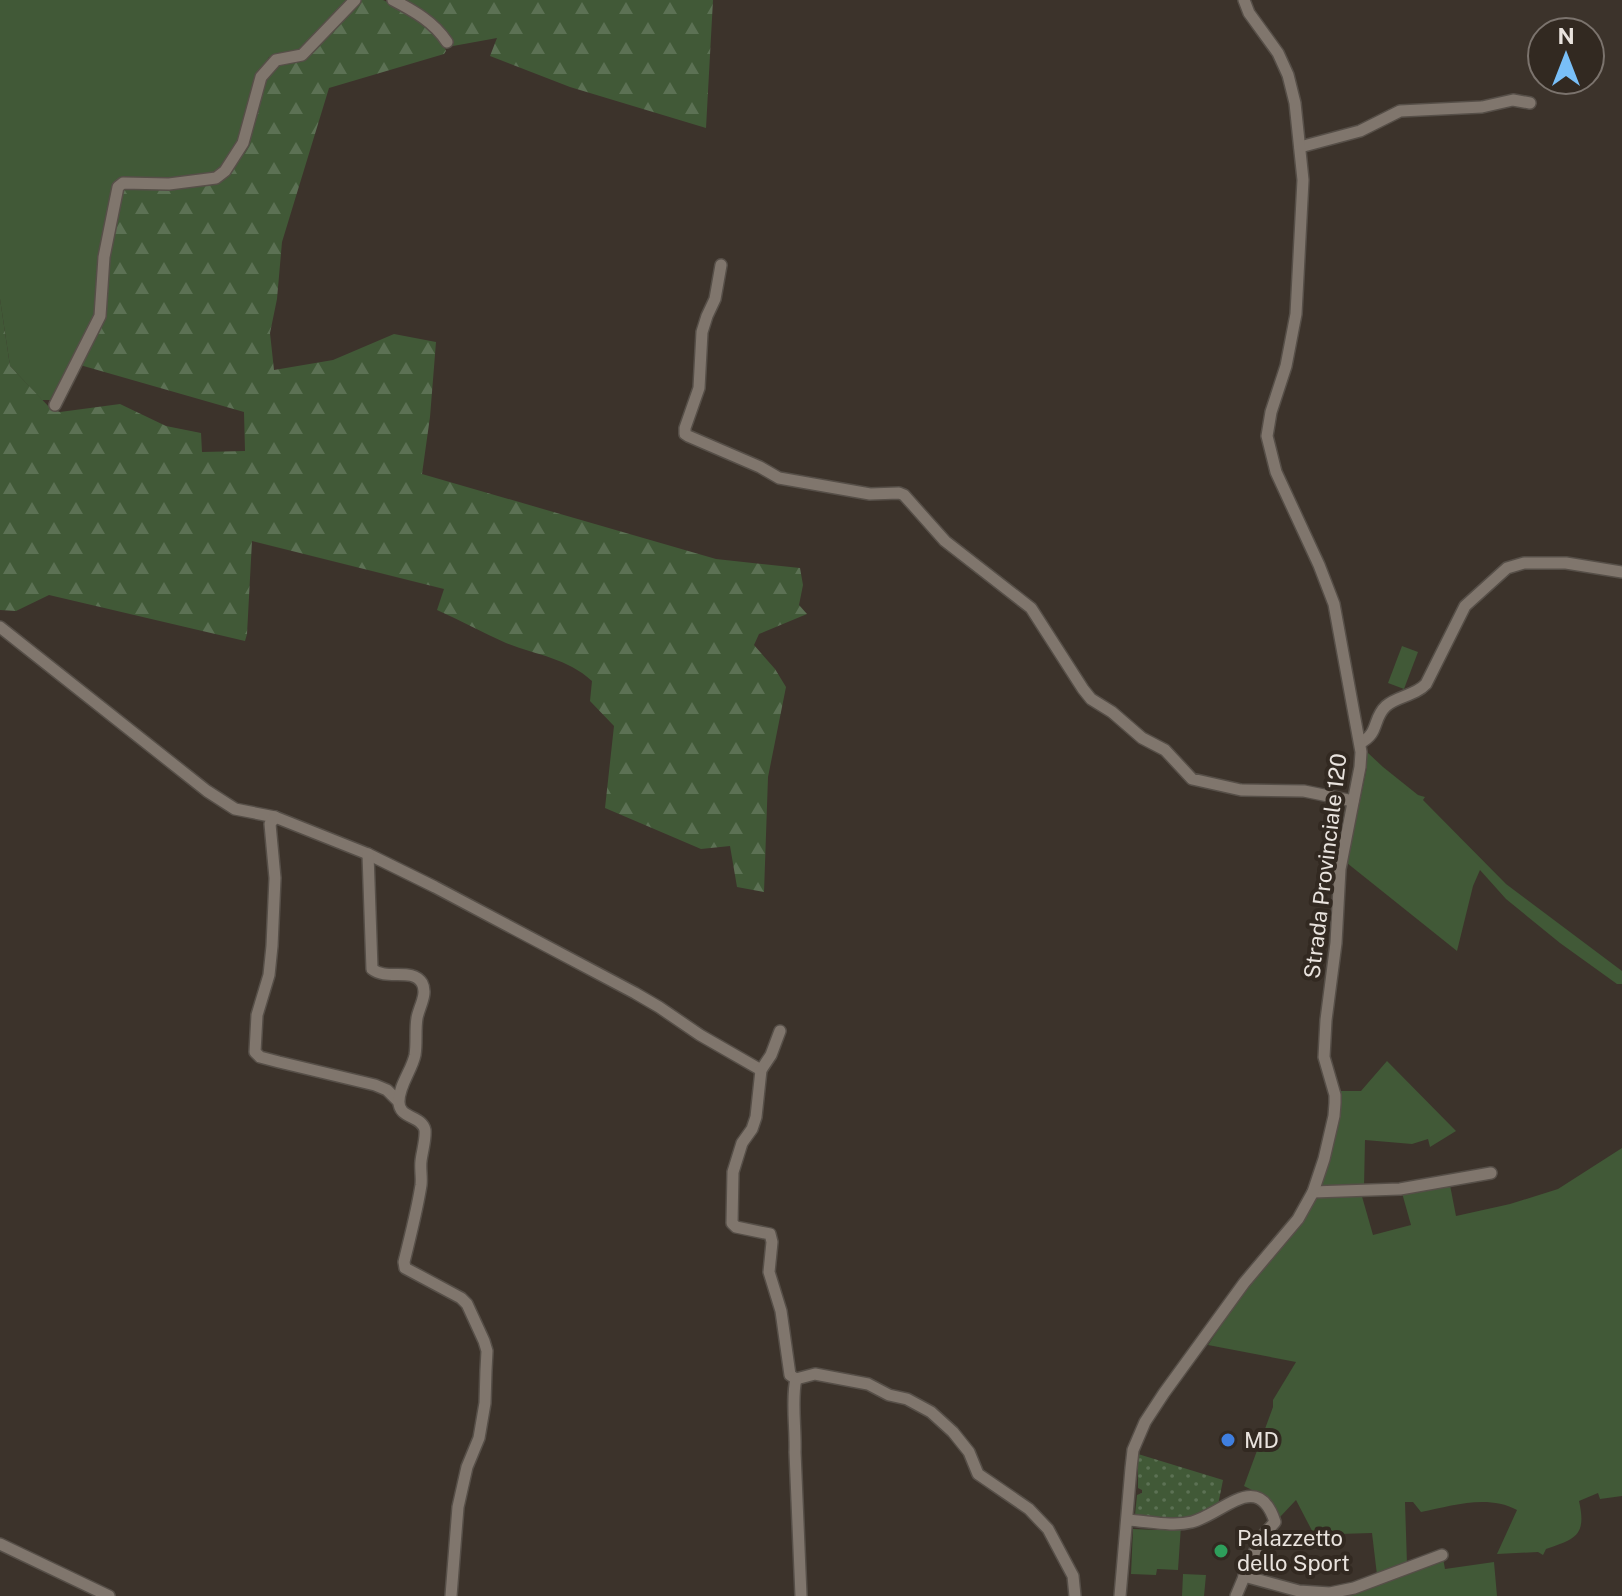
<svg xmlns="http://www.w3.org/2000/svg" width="1622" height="1596" viewBox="0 0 1622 1596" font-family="'Public Sans',sans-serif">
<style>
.grass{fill:#415937}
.forest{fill:url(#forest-firs)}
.park{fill:url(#park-dots)}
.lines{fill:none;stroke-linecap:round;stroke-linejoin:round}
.minor-casing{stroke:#564f48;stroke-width:14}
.minor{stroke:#80766d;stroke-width:11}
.shop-dot{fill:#3f7fe0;stroke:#322921;stroke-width:3}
.leisure-dot{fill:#2e9e5b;stroke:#322921;stroke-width:3}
.labels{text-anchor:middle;stroke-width:8;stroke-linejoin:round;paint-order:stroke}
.street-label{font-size:22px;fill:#e9e3de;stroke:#322921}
.poi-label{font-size:22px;fill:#e9e3de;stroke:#322921;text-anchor:start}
</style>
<defs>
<pattern id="forest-firs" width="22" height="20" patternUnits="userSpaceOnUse" patternTransform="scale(2)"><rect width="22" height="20" fill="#415937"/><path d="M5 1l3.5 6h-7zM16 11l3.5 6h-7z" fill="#5c7154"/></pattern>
<pattern id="park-dots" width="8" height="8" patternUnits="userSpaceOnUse" patternTransform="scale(2)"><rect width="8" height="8" fill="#415937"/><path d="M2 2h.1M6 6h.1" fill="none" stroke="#5c7154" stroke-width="1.8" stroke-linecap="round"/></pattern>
</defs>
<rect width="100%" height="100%" fill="#3c332b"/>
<!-- grass -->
<g class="grass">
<polygon points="0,0 347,0 300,50 295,53 269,57 255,80 234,155 96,312 50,400 42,400 10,366 0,299"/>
<polygon points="1402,646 1418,652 1404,689 1388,683"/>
<polygon points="1367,752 1383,767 1418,795 1425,797 1423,800 1506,884 1622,971 1622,984 1617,984 1560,943 1506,899 1480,870 1473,886 1457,951 1347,863 1367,767"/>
<path d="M 1387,1061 L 1456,1131 L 1430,1147 L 1428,1139 L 1412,1144 L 1365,1140 L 1364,1187 L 1319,1189 C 1328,1157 1340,1125 1340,1091 L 1361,1091 Z"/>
<path d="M 1622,1148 L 1622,1496 L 1600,1499 L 1598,1493 L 1579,1501 C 1587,1536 1575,1539 1546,1549 L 1543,1555 L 1538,1552 L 1497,1554 L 1517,1510 C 1487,1494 1452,1506 1421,1512 L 1413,1502 L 1405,1502 L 1407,1564 L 1377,1575 L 1372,1533 L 1339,1534 L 1340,1545 L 1320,1546 L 1296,1500 L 1280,1517 L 1264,1496 L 1244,1486 L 1273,1407 L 1273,1400 L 1296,1362 L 1208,1345 L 1251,1280 L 1292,1234 L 1307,1215 L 1316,1195 L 1361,1193 L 1373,1235 L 1411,1225 L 1402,1193 L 1450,1185 L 1456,1216 L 1510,1204 L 1558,1189 Z"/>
<polygon points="1158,1525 1181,1526 1178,1570 1157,1569 1156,1575 1131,1574 1133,1529 1157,1530"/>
<polygon points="1443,1558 1445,1569 1494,1562 1497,1596 1325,1596"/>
<polygon points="1183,1574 1206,1575 1204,1596 1182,1596"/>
</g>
<!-- forest -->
<g class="forest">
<path d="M 360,0 L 383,0 L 409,12 L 441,39 L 446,51 L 444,54 L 329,88 L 282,242 L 277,299 L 270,333 L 274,370 L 333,360 L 394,334 L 436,342 L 430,417 L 422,474 L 716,559 L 800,568 L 803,585 L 799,605 L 807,614 L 759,634 L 754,645 L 775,669 L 786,687 L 768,777 L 764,892 L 737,887 L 730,846 L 701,849 L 605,808 L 614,726 L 590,701 L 592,681 C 567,658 536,655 506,643 C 483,633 460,620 437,610 L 444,589 L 252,541 L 247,634 L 245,641 L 49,595 L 16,611 L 0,610 L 0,299 L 10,366 L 51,409 L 60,412 L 120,404 L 166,426 L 201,433 L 202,452 L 245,451 L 244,412 L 80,365 L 102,318 L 107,257 L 121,188 L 222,179 L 243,152 L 264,77 L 276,64 L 301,60 Z"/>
<path d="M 402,0 L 713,0 L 706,128 L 570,87 L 490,56 L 497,38 L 453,46 C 439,26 425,10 402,0 Z"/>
</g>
<!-- park -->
<polygon class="park" points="1138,1454 1223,1480 1218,1505 1189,1520 1136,1518 1135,1515 1137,1495 1142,1493 1142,1490 1138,1488"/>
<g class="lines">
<!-- minor casing -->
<g class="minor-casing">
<g id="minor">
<path d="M 393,0 C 414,11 434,22 447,42"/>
<polyline points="1300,147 1360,131 1400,111 1482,107 1513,100 1530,103"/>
<polyline points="721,265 715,299 707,316 702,332 699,388 685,428 685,434 688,436 760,467 779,478 870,494 899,493 904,495 945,541 1031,608 1083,689 1091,699 1112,712 1142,738 1165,750 1192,779 1241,790 1304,791 1353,801"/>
<polyline points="55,405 100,316 104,257 118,187 123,183 169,184 216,178 225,171 243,143 261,77 276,60 302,55 355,0"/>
<polyline points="0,627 207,791 235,809 275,817 368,854 435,887 635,993 659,1007 700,1035 761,1070"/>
<path d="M 1360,743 C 1380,733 1372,719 1386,706 C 1397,696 1415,696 1426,684 L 1465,606 L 1507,568 L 1524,563 L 1566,563 L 1622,572"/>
<polyline points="275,817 270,824 275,878 272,946 269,975 257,1015 255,1052 260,1057 279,1062 375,1085 387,1090 398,1101"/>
<path d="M 368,854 L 372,969 C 387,981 412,967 422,983 C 428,994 419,1007 417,1018 C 415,1030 417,1043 415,1055 C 412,1070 399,1085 399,1101 C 398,1119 422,1115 425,1130 C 426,1139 422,1152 421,1161 C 420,1169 422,1177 421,1185 C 417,1211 410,1237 404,1262 L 405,1268 L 461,1298 L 467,1304 L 484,1341 L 487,1351 L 486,1370 L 485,1403 L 479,1438 L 467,1467 L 458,1507 L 451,1596"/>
<polyline points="780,1031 771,1055 761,1070 756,1117 752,1129 742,1143 733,1172 732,1223 736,1227 770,1234 772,1242 769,1272 781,1311 790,1375 796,1379 815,1374 868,1384 889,1395 907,1399 931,1412 953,1432 969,1452 978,1474 1029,1509 1048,1529 1073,1576 1075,1596"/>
<polyline points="1313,1192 1400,1189 1491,1173"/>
<path d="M 796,1379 C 791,1399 796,1430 795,1452 L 801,1596"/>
<path d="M 1127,1520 C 1148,1521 1172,1527 1192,1522 C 1223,1514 1258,1469 1275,1522 L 1260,1539 L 1236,1596"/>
<polyline points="0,1544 109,1596"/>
<polyline points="1244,1576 1299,1591 1330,1593 1354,1588 1442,1555"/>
<polyline points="1120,1596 1131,1468 1133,1450 1145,1422 1164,1393 1244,1283 1298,1219 1313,1192 1324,1159 1334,1116 1335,1103 1335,1095 1324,1057 1326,1020 1336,943 1340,869 1360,767 1361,752 1334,604 1319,565 1276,472 1267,436 1271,412 1286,366 1296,314 1303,180 1295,103 1288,75 1278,53 1249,13 1244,0"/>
</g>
</g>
<!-- minor -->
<use href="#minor" class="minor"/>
</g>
<!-- markers -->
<circle class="shop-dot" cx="1228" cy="1440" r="8"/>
<circle class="leisure-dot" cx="1221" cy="1551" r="8"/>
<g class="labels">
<!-- street labels -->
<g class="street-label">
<text transform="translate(1325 866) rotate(-83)" y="8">Strada Provinciale 120</text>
</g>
<!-- poi labels -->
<g class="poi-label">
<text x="1244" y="1448">MD</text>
<text x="1237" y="1546">Palazzetto<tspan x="1237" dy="25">dello Sport</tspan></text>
</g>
</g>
<!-- north arrow -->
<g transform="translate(1566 56)"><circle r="38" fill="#322921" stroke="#7b736d" stroke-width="2"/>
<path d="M0-6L14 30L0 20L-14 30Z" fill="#79bff8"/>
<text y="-12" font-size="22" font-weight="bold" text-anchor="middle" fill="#e9e3de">N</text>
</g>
</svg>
